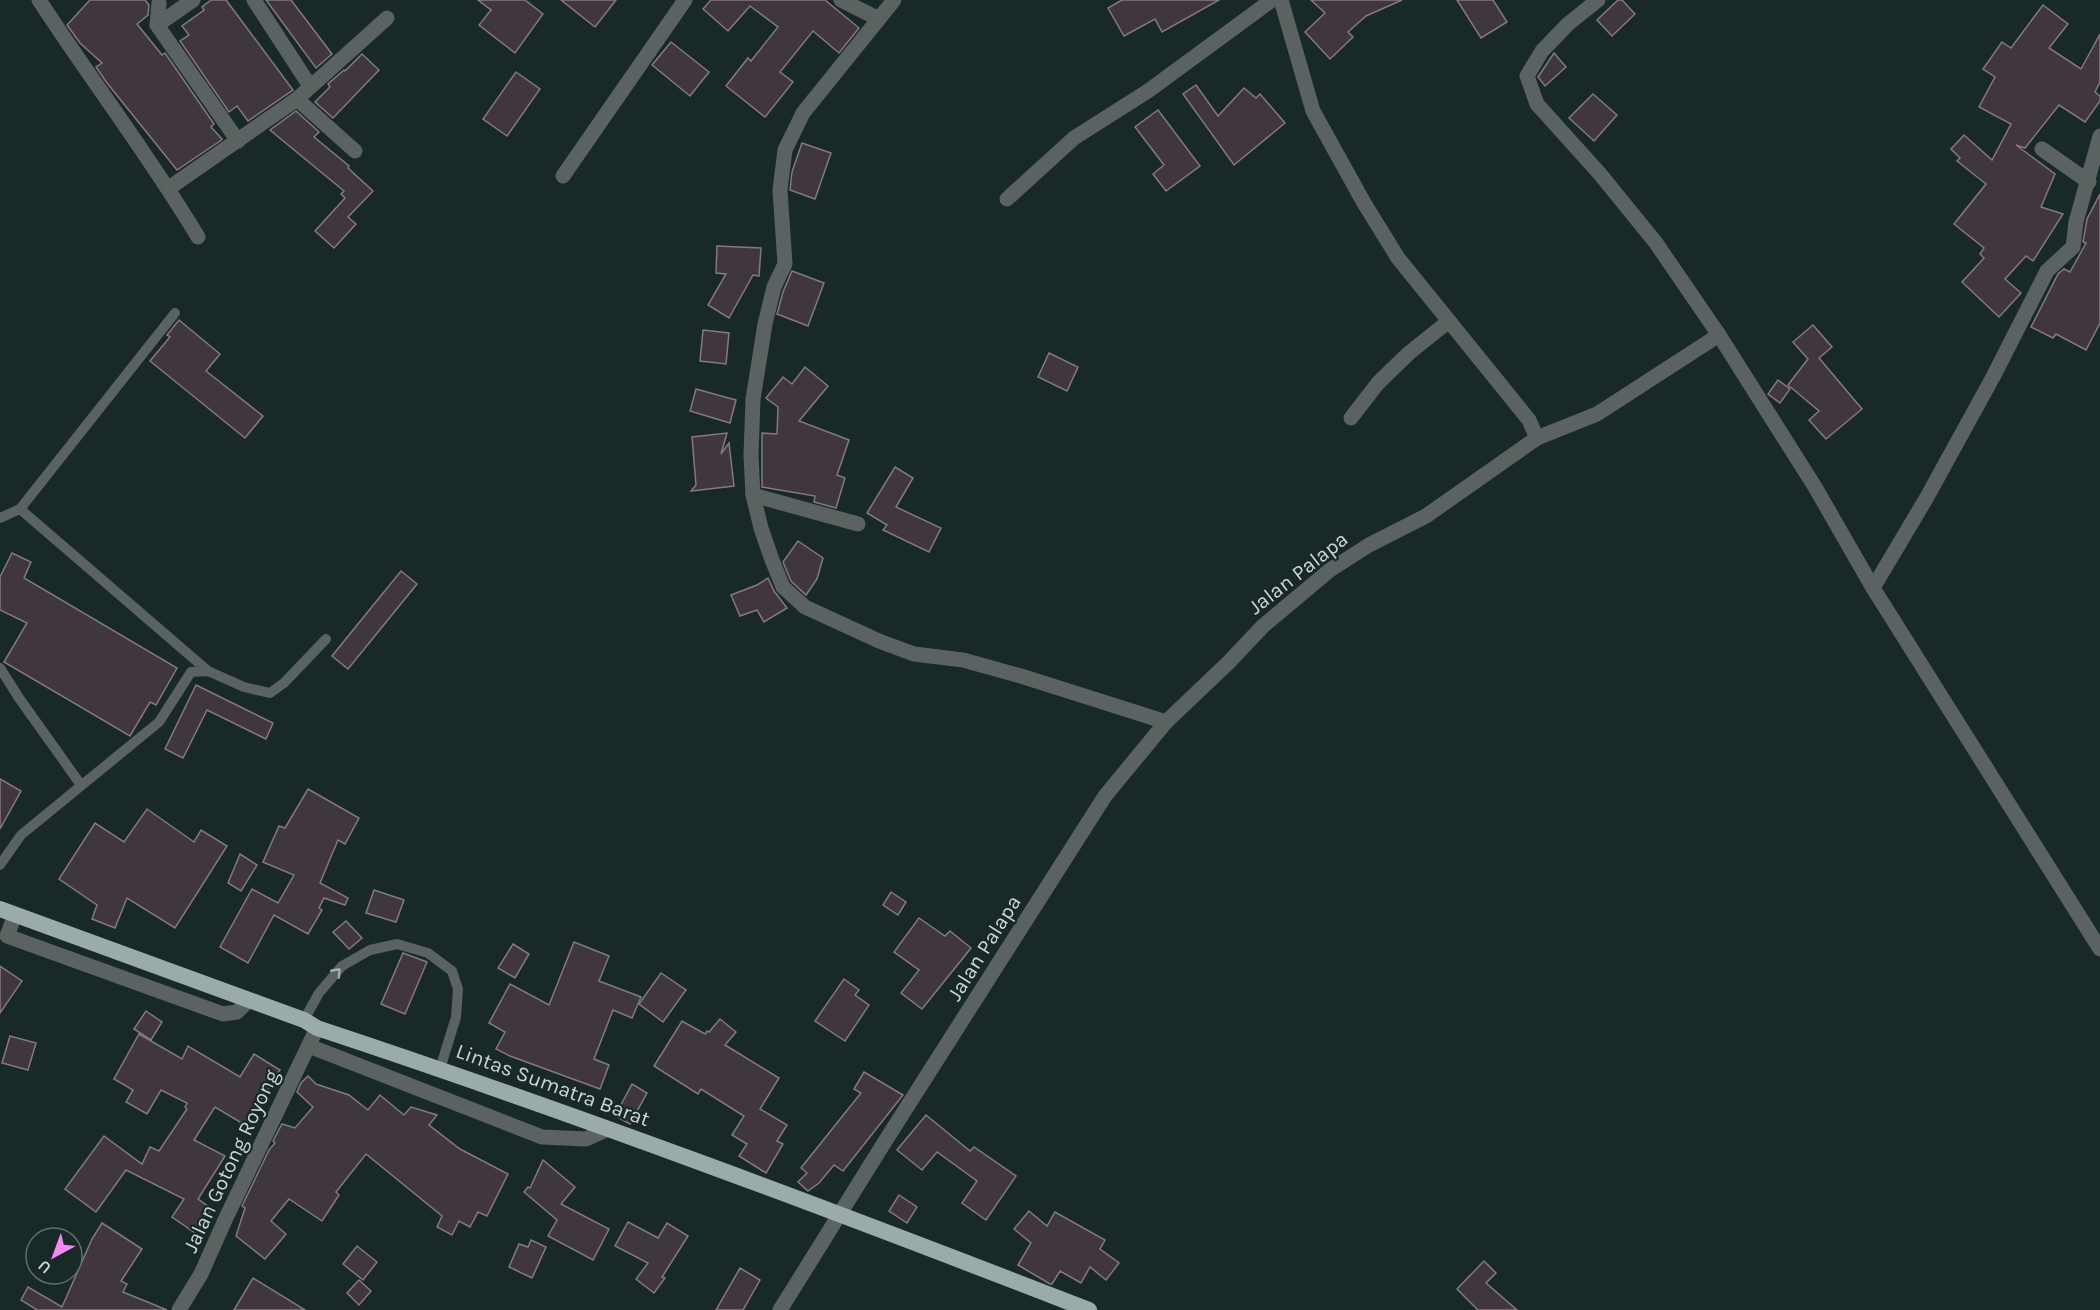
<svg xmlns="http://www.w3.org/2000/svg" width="2100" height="1310" viewBox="0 0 2100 1310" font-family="Karla,sans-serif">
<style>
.building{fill:#403640;stroke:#847883;stroke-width:1.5}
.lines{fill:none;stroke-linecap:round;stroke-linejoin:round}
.service{stroke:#5a6262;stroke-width:10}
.minor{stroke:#5a6262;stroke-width:15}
.trunk{stroke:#9aabaa;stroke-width:16}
.oneway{stroke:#a4adad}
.labels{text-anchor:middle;stroke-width:4.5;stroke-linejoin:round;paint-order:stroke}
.street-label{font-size:21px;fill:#ccd6d6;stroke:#192928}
</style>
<rect width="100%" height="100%" fill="#192928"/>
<!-- building -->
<g class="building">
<polygon points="90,0 145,0 149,5 148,15 137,24 162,55 165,53 214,124 211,127 222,139 220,141 177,170 107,83 96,67 102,63 80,43 67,25"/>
<polygon points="211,0 226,0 293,90 248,121 237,106 229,112 180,41 189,35 182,26 204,10 202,7"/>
<polygon points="266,0 291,0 332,54 316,68"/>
<polygon points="478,0 525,0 543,14 515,53 479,25 491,10"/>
<polygon points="561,0 616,0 595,27"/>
<polygon points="711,0 825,0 859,28 839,53 813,31 780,72 793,82 765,117 726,86 748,58 751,61 778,27 750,6 728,31 703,9"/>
<polygon points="1122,0 1219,0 1162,32 1155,19 1124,36 1108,8"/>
<polygon points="1311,0 1402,0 1366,16 1348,32 1353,37 1330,59 1305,32 1325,13"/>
<polygon points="1457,0 1493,0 1507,22 1481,38"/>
<polygon points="1618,0 1622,0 1635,14 1612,36 1597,20"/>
<polygon points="2043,5 2068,24 2049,48 2081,69 2100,34 2100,82 2095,92 2100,96 2100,101 2085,122 2059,105 2025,148 2016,145 2055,174 2041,207 2063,214 2033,261 2026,256 2005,279 2021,293 1999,317 1962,282 1984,258 1980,254 1984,248 1954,224 1986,184 1957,161 1960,158 1951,149 1964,135 1992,160 2011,124 1979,107 1995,77 1983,69 2002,42 2011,48"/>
<polygon points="671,42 709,72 690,96 652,65"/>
<polygon points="1554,53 1566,67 1545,86 1538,77"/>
<polygon points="362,54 379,70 333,118 315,102 330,87 328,84 344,70 345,71"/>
<polygon points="516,72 540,89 507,136 483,119"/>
<polygon points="1196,85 1218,116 1244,88 1256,98 1260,94 1285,123 1234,165 1183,94"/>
<polygon points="1593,94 1617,115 1594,141 1569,118"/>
<polygon points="1158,110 1200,166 1166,191 1153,174 1164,165 1135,127"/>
<polygon points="296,111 319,132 314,137 349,166 348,168 373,191 348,217 356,224 334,248 315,231 345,198 341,194 344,191 270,130"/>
<polygon points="802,143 831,153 815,199 790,190 792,172"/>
<polygon points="2100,194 2100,323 2086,350 2056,334 2053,338 2031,327 2058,274 2064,269 2070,272 2080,254 2086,243 2083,242 2087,219"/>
<polygon points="717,246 761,248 759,276 753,275 729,318 708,305 726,274 716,273"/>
<polygon points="792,271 824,283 808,326 777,314 783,292"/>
<polygon points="179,320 220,354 206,371 263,416 245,438 150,361 170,337 167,335"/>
<polygon points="1813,325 1832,347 1819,358 1862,409 1826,439 1809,420 1819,411 1788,385 1808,359 1793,342"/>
<polygon points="703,330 729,333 726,364 700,361"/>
<polygon points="1049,353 1078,367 1067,391 1038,377"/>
<polygon points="805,367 828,386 799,421 849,440 837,475 845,478 836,508 814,502 815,496 762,487 762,433 777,434 778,407 766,398 783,377 792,384"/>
<polygon points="1778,380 1790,389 1780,403 1768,394"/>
<polygon points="696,389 736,400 730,423 690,411"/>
<polygon points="727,433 721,454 729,443 734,486 691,491 696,485 692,437"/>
<polygon points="895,467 913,478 896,507 941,528 929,552 883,530 887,525 867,513"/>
<polygon points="798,541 823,558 817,579 806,595 791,581 783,562"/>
<polygon points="12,553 31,562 24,578 177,668 156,705 150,702 130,736 4,662 27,623 0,610 0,577"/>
<polygon points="401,571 417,584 348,669 332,656"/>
<polygon points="768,578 774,591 787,608 764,622 757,610 740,616 731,595 757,585"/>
<polygon points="196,685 273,723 266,739 207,710 183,758 165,749"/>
<polygon points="0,779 21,791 0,829"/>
<polygon points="308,789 359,818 345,844 338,840 320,883 348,898 345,905 324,898 319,908 322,910 308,934 274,915 248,963 220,947 252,889 278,903 294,875 263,862 279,826 285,828"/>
<polygon points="147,809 194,842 201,830 227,846 175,928 127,898 115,928 92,919 97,905 59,879 95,823 124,842"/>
<polygon points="240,854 257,865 241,891 228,883"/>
<polygon points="374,890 404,900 396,922 366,913"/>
<polygon points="891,892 906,902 898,915 883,905"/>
<polygon points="919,918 945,936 950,931 971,948 922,1009 901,993 919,970 894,952"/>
<polygon points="346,921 362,938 349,949 333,932"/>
<polygon points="574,942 609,956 599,981 641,997 632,1018 613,1010 594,1059 609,1065 600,1089 510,1056 496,1049 505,1032 489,1023 510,984 549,1005"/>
<polygon points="513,944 529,954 515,978 498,968"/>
<polygon points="403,953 427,962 405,1014 381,1004"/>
<polygon points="0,966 22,981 0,1013"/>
<polygon points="661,973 686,990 663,1022 639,1004"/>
<polygon points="844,979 859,990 855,995 869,1005 845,1041 815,1021"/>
<polygon points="146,1011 162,1022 151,1040 134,1029"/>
<polygon points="720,1019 736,1032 725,1045 779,1078 760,1109 787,1125 777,1141 783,1144 766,1173 739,1156 747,1144 732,1135 744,1116 701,1089 698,1094 654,1066 682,1021 705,1034 707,1031 709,1032"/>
<polygon points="139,1034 182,1059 188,1046 240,1077 254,1054 280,1070 245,1125 215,1107 194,1140 225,1156 198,1199 212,1209 195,1233 172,1217 184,1199 126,1170 96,1212 65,1189 104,1136 142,1164 150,1147 159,1151 187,1109 185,1107 187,1103 161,1090 147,1114 126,1102 133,1090 114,1079"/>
<polygon points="10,1036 36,1043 28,1070 2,1063"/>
<polygon points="864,1072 903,1095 843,1171 834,1165 819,1183 808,1191 798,1182 807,1173 801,1168 861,1093 854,1089"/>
<polygon points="308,1076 316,1084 349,1095 368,1110 380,1095 404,1115 411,1107 437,1115 429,1125 460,1149 508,1174 487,1216 478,1212 470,1227 459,1221 452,1235 437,1227 442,1216 366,1154 336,1192 339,1195 322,1221 289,1199 271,1221 286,1234 265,1259 236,1236 245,1208 242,1206 269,1150 275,1143 273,1141 282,1124 295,1128 313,1107 297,1092 301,1083"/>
<polygon points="632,1084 647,1093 630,1124 615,1116"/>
<polygon points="926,1115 970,1151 974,1147 1016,1176 986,1220 962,1203 977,1181 937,1152 922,1170 897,1150"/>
<polygon points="543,1160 575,1187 561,1204 609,1229 593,1260 548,1236 557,1220 524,1192 528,1187 530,1188"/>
<polygon points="899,1195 917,1207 907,1223 889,1211"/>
<polygon points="1029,1211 1047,1226 1055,1212 1105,1240 1100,1249 1119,1263 1106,1280 1090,1267 1081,1283 1060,1271 1052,1284 1050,1284 1018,1265 1031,1243 1014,1229"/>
<polygon points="628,1222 658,1238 667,1223 688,1236 662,1277 665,1278 654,1293 636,1279 648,1263 615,1246"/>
<polygon points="102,1223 142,1249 121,1281 127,1284 123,1292 167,1310 37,1310 21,1300 28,1287 62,1307 92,1239"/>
<polygon points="531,1240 546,1247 532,1278 509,1267 519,1244 528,1247"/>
<polygon points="357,1246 377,1262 363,1280 343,1264"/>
<polygon points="1484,1261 1496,1273 1486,1283 1517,1310 1478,1310 1457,1289"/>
<polygon points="740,1268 760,1280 743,1310 716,1310"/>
<polygon points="253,1278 305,1310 234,1310"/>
<polygon points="359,1280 371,1291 359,1305 347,1293"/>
</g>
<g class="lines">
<!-- service -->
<g class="service">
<polyline points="20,509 208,671"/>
<polyline points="0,518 20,509 175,313"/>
<polyline points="0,668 19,698 81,785"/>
<polyline points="0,865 21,835 159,722 191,672 208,671 244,687 270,693 284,683 326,639"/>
<polyline points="304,1020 319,993 342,966 370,950 397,944 428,953 452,971 458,989 456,1017 440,1069"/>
</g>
<!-- minor -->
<g class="minor">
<path d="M 39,0 C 91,80 149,155 198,237"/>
<polyline points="254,0 310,86"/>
<polyline points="841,0 879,19"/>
<polyline points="894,0 803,113 785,150 780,190 785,264 774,287 765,324 753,399 751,455 753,495 761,528 772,560 783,587 805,607 879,641 914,654 963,660 1021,676 1166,722"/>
<polyline points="1598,0 1568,24 1542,51 1527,76 1537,104 1600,174 1656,243 1719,335 1815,487 1873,588 2100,949"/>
<polyline points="159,3 157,25 238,141"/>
<polyline points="157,25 193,0"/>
<polyline points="297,99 355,151"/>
<polyline points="2042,149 2089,182"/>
<polyline points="563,176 685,0"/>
<polyline points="169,188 297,99 387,18"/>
<polyline points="1007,199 1074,138 1148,91 1272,0"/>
<polyline points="1351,418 1378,383 1409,353 1449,321"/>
<polyline points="1537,438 1597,414 1719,335"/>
<polyline points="753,495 858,524"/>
<polyline points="1873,588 1927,497 1993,377 2047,271 2073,247 2076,222 2100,136"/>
<polyline points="15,915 7,936 223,1014 237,1012 249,1000"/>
<polyline points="309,1046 542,1137 586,1139 608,1129"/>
<polyline points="179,1310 201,1274 225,1220 317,1028"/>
<polyline points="780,1310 884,1143 1105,796 1166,722 1229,662 1263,626 1330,570 1369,545 1426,516 1537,438 1529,420 1398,258 1364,203 1313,111 1281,0"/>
</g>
<!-- trunk -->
<path class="trunk" d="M 0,909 L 304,1020 L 317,1028 C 577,1114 834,1211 1089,1310"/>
</g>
<!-- one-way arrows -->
<defs><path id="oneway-chevron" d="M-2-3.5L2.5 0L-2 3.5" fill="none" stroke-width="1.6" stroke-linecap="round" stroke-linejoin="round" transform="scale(1.5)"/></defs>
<use class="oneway" href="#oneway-chevron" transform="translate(337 972) rotate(-48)"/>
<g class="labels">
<!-- street labels -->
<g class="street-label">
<text transform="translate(1298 573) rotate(-38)" y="7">Jalan Palapa</text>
<text transform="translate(984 948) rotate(-58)" y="7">Jalan Palapa</text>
<text transform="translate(553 1085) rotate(20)" y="7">Lintas Sumatra Barat</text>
<text transform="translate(231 1161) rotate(-65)" y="7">Jalan Gotong Royong</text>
</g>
</g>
<!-- north arrow -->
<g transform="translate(54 1256) rotate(221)"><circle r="28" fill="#192928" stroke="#616e6e" stroke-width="1.5"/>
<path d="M0-4.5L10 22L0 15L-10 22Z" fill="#f28af3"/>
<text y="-9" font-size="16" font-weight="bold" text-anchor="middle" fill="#ccd6d6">U</text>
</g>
</svg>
